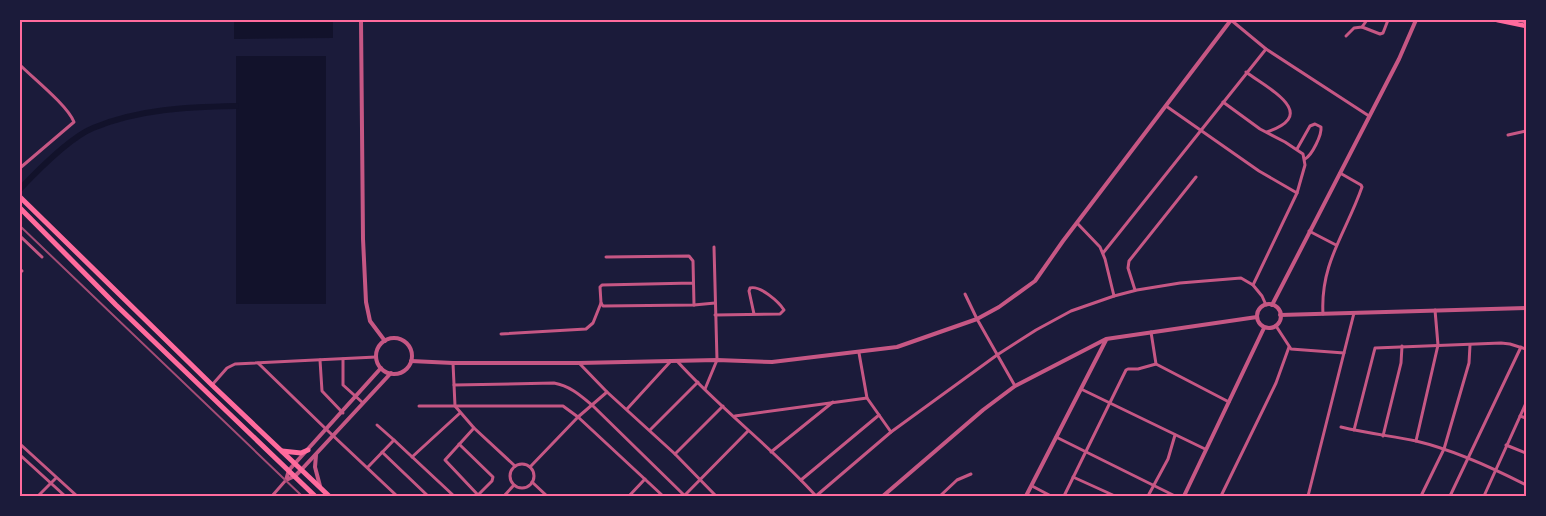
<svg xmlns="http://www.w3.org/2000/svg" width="1546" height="516" viewBox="0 0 1546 516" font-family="Merriweather,serif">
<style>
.water{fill:#12122b}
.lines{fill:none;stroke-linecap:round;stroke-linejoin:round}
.canal{stroke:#12122b;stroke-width:6}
.minor{stroke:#c65784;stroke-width:3}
.tertiary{stroke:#c65784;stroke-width:4}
.secondary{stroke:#ff6b9d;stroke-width:4.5}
.trunk{stroke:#ff6b9d;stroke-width:5}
.rail{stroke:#a44b75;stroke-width:2}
.neatline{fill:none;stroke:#ff6b9d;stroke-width:2}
</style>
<rect width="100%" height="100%" fill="#1b1b3a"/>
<!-- water -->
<g class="water">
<polygon points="234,20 333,20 333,38 234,39"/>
<rect x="236" y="56" width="90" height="248"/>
</g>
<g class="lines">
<!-- canal -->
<path class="canal" d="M 20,189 C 38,170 69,138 93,128 C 138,109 188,107 236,106"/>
<!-- minor -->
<g class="minor">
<polyline points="1231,20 1266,49 1369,116"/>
<polyline points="1362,27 1380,34 1383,33 1388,20"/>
<polyline points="1346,36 1354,28 1362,27 1367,20"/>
<path d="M 20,65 C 34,79 67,105 74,122 L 20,168"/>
<path d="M 1246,72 C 1267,88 1321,114 1267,132"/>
<polyline points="1223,102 1260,129 1285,142 1303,154 1305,165 1297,193"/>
<polyline points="1166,106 1259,171 1297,193 1253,285"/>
<polyline points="1508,135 1526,131"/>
<path d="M 1297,149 L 1310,126 L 1315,124 L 1321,127 C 1322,135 1312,155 1305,159"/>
<polyline points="1077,223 1100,247 1105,259 1114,296"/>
<polyline points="1309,231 1336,245"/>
<polyline points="20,236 42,257"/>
<polyline points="1103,253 1266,49"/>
<polyline points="606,257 689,256 693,261 694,305 603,306 601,303 600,287 602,285 693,283"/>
<polyline points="20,269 22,271"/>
<polyline points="1135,290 1128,268 1129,261 1196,177"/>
<polyline points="965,294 977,319 1015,386"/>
<polyline points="694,305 715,303"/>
<path d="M 1323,314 C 1320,263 1346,233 1362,187 L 1361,185 L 1340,173"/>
<path d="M 715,315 L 780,314 L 784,310 C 779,302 760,285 750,288 L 749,291 L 754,314"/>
<polyline points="1276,326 1291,349 1344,353"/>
<polyline points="1151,332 1156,364 1229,402"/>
<polyline points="501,334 586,329 593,323 601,303"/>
<polyline points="859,353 867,398 891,432"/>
<polyline points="343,359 343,385 363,403"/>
<polyline points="320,360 322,391 343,413"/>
<path d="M 677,361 C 720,409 773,448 816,496"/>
<polyline points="258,363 327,430 397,496"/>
<polyline points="453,363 455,406 474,428 515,466"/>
<polyline points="579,363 607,392 675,454 716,496"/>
<polyline points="212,385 227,368 235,364 376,357"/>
<path d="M 454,385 L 554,383 C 570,386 580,395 592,405 L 685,496"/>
<polyline points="705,389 717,360 714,247"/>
<polyline points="1081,389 1205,449"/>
<polyline points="419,406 563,406 578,417 663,496"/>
<polyline points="627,409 670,362"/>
<polyline points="735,416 867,398"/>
<polyline points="1520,416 1526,418"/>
<polyline points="377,425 394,440"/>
<path d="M 1341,427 C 1366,433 1391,436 1416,441 C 1454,450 1491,467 1526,485"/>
<polyline points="474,428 445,460 478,495"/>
<polyline points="650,430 698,382"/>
<polyline points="1354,430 1375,348 1501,343 1510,344 1526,349"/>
<polyline points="1383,436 1401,363 1402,346"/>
<polyline points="1056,437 1175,496"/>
<polyline points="1416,441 1438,345 1435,310"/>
<polyline points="20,444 77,496"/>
<polyline points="459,444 493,477 492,481 477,496"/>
<polyline points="1506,445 1526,453"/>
<polyline points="382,452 428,496"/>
<polyline points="771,452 833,402"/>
<polyline points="675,454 723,406"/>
<polyline points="20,455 65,496"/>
<polyline points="412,457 460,413"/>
<circle cx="522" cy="476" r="12"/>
<polyline points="368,467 394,440 454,496"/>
<polyline points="530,467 578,417 607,392"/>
<polyline points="1073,477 1115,496"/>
<polyline points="801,480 879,415"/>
<polyline points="532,482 547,496"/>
<polyline points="1032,486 1051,496"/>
<polyline points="38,496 56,478"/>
<polyline points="272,496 286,480"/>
<polyline points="504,496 514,485"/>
<polyline points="629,496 645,479"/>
<polyline points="684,496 748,431"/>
<polyline points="816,496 891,432 997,355 1036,330 1071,311 1114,296 1137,290 1180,283 1241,278 1253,285 1262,296 1266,305"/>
<polyline points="940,496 957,480 971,474"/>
<polyline points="1064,496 1126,370 1128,369 1138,369 1156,364"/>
<polyline points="1148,496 1168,459 1175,435"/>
<polyline points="1221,496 1276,383 1289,347"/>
<polyline points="1308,496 1354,313"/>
<polyline points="1421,496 1444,449 1469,363 1470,345"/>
<polyline points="1450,496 1521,347"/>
<polyline points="1484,496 1526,403"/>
</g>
<!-- tertiary -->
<g class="tertiary">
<polyline points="361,20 363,239 366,302 370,321 385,341"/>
<circle cx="1269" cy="316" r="12"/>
<polyline points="1272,305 1399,59 1416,20"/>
<polyline points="1280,315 1526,308"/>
<circle cx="394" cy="356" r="18"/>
<polyline points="411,361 453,363 579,363 717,360 772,362 897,347 977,319 999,307 1035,281 1063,241 1231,20"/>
<polyline points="316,455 315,467 320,486"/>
<polyline points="286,480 295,476 302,469 391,373"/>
<polyline points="286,480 289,470 381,368"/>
<polyline points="883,496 983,410 1015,386 1106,339 1257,317"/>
<polyline points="1026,496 1106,340"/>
<polyline points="1184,496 1264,328"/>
</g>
<!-- secondary -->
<g class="secondary">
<polyline points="1497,20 1526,26"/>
<polyline points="1521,20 1526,21"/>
</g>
<!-- trunk -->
<g class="trunk">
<polyline points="20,197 212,385 329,496"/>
<polyline points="20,208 116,305 315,496"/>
<polyline points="282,451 301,453 308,450"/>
</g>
<!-- rail -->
<polyline class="rail" points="20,226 302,496"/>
</g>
<!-- border -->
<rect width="1546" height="516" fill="none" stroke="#1b1b3a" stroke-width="42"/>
<rect x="21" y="21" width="1504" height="474" class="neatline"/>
</svg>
